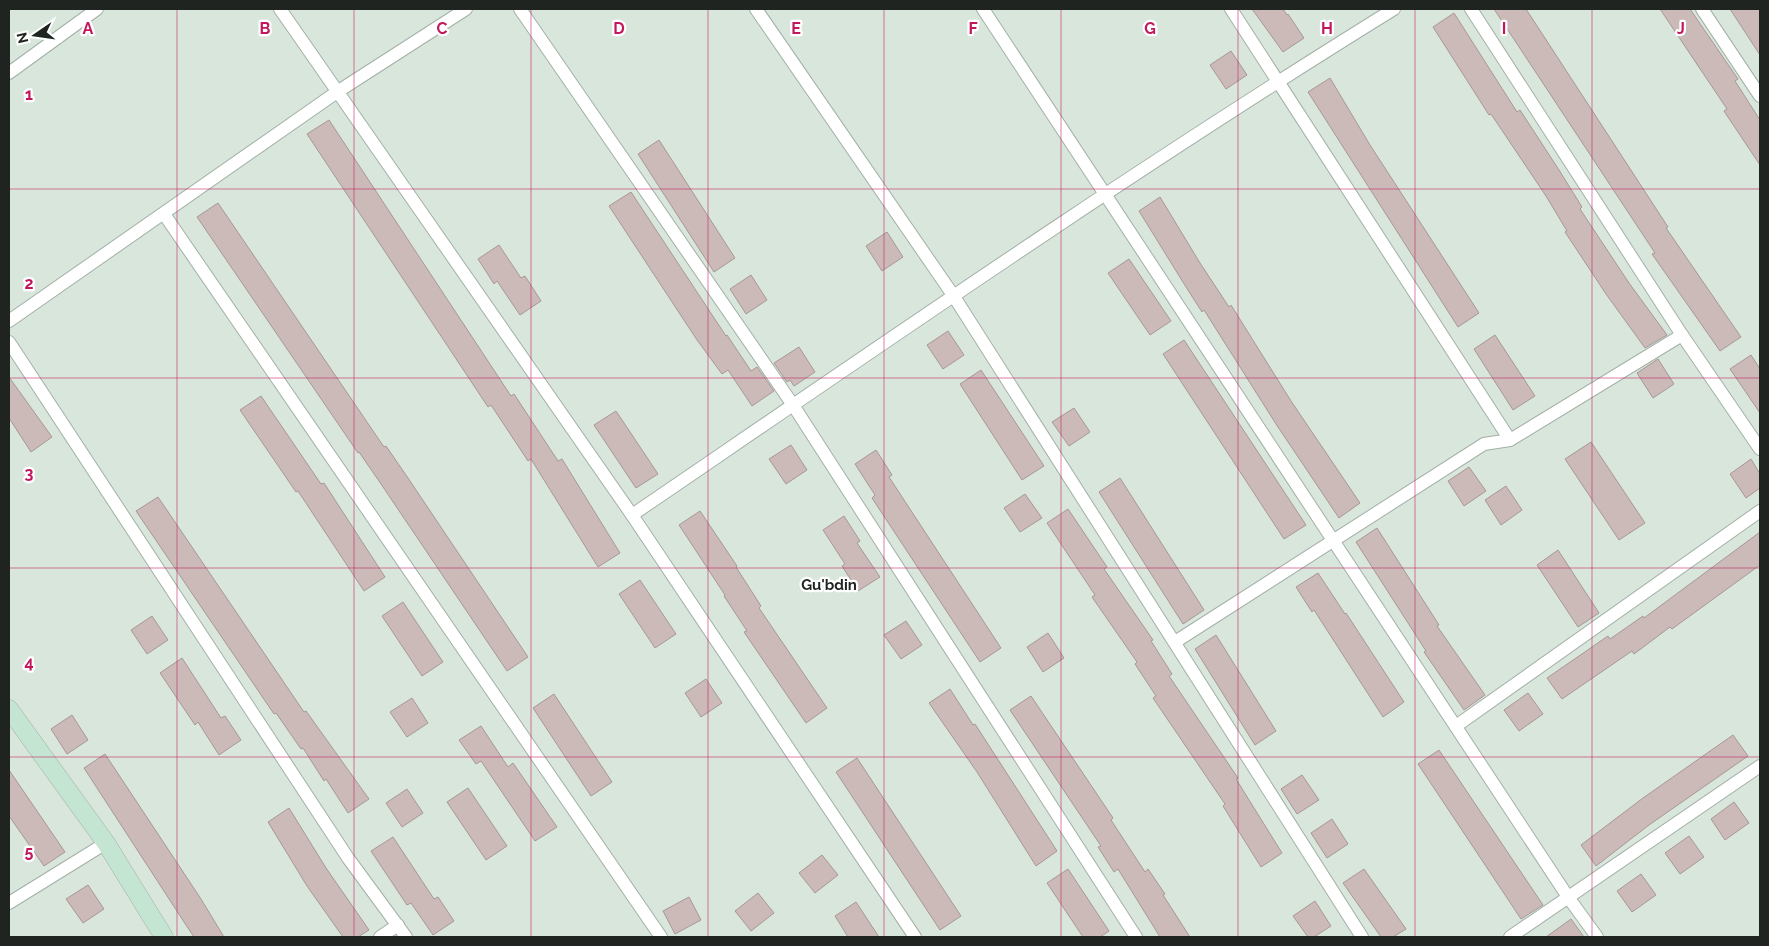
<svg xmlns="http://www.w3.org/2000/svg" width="1769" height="946" viewBox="0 0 1769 946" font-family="Raleway,sans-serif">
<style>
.building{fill:#cbbab8;stroke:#a89795}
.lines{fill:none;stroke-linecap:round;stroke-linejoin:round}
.street-casing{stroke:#a3b0a7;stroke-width:14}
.secondary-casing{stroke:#a3b0a7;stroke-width:19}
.street{stroke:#fff;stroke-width:12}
.secondary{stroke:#c4e5d2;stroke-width:18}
.grid{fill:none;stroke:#c2185b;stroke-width:1;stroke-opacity:0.55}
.labels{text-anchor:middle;stroke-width:4.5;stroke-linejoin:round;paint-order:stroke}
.quarter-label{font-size:15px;font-weight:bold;fill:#1f2420;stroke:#fff}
.grid-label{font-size:16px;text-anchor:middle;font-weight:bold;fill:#c2185b;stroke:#fff;stroke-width:4.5;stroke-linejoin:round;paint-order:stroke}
</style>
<rect width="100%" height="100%" fill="#d9e6dc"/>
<!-- building -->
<g class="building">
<polygon points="1252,9 1283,9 1287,15 1288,14 1304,38 1283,52"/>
<polygon points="1494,9 1526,9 1668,227 1666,228 1741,337 1720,351 1652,254 1655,253"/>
<polygon points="1660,9 1690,9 1738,79 1735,81 1760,120 1760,165 1724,111 1727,109"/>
<polygon points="1730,9 1760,9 1760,55"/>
<polygon points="1454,13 1517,112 1520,110 1559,170 1582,207 1580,209 1629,283 1667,335 1645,348 1606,294 1565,232 1567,231 1546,196 1491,114 1489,115 1433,27"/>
<polygon points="1231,51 1247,75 1226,89 1210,65"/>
<polygon points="1330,78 1370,145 1479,313 1458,327 1308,92"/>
<polygon points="329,120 511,396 514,394 558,461 562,459 620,553 598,567 531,459 528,461 491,405 488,407 307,134"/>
<polygon points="659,140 735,258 714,272 638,154"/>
<polygon points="631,192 726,336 727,335 751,371 757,367 774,391 752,406 728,370 722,374 697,340 609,206"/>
<polygon points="1160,197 1200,263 1229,307 1231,305 1291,401 1360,503 1339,518 1276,424 1204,310 1202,312 1186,287 1139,211"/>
<polygon points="218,203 384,447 386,446 408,478 528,657 507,671 381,484 359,452 358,453 197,217"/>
<polygon points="887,232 903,257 882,271 866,246"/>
<polygon points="499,245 521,278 525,276 541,301 520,315 497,281 494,284 478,259"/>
<polygon points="1129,259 1171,321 1150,335 1108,273"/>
<polygon points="751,275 767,300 746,314 730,289"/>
<polygon points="948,331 964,355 943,369 927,345"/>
<polygon points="1495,335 1535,396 1513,410 1474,349"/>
<polygon points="1184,340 1306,525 1284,539 1163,354"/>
<polygon points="799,347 815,372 794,386 790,380 787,382 774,363"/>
<polygon points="1751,355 1760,369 1760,413 1730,369"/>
<polygon points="1658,359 1674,384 1653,398 1637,373"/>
<polygon points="981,370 1044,466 1022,480 960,384"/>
<polygon points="9,377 52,437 31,452 9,418"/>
<polygon points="261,396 321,484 324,483 385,577 364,591 298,491 296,492 240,410"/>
<polygon points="1074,408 1090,432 1069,446 1052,422"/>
<polygon points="616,411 658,474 636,488 594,425"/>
<polygon points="1591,442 1645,523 1619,540 1565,459"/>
<polygon points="791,445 807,470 786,484 769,459"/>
<polygon points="876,450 892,475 889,477 1001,648 980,662 872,498 875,495 855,464"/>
<polygon points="1751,459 1760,474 1760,488 1746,498 1730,474"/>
<polygon points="1469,467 1486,491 1464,506 1448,481"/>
<polygon points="1120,478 1204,610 1183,624 1099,492"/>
<polygon points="1506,486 1522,510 1501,525 1485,500"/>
<polygon points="1025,494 1042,518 1020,532 1004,508"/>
<polygon points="158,497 304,712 306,711 369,799 348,813 326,779 324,781 303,748 301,749 276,713 274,714 136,511"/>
<polygon points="1068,509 1107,567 1104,569 1153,640 1151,641 1172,674 1169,676 1238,778 1236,779 1282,853 1261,867 1223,806 1225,804 1153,698 1156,696 1135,664 1137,662 1092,597 1095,595 1047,523"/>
<polygon points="700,511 737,566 736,567 761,606 759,608 827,708 806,723 744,632 747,631 724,596 725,595 679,525"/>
<polygon points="844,516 860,541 857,543 880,577 858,591 842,566 845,564 823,530"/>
<polygon points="1377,528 1439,625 1437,626 1485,695 1464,710 1424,652 1426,651 1356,542"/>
<polygon points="1760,532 1760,565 1672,629 1670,627 1634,654 1632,651 1562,699 1547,678 1608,636 1610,639 1643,616 1644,618"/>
<polygon points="1558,550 1599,613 1578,627 1537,565"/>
<polygon points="1318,573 1345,614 1346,613 1404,702 1383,717 1314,610 1312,612 1296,587"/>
<polygon points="640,580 676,634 655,648 619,594"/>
<polygon points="403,602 443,662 422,676 382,616"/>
<polygon points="152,616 168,640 147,654 131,630"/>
<polygon points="906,621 922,645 901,659 884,635"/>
<polygon points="1048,633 1064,658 1043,672 1027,647"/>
<polygon points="1216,635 1276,731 1255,745 1195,649"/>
<polygon points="182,658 221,718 225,716 241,740 219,755 198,722 195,725 160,673"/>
<polygon points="706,679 722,703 701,717 685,693"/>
<polygon points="950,689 973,725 975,724 1057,851 1036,866 977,772 929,703"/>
<polygon points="1528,693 1543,714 1519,731 1504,710"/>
<polygon points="554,694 612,782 591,796 533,708"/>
<polygon points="1031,696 1113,818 1111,820 1145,872 1148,869 1165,894 1163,895 1190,937 1160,937 1118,869 1114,872 1098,847 1101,846 1010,710"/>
<polygon points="412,698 428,723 407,737 390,712"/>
<polygon points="72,715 88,740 67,754 51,729"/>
<polygon points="481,726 508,767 513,763 557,827 535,841 481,761 476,764 459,740"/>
<polygon points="1733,735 1748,756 1649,825 1596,866 1581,845 1643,798"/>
<polygon points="1439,750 1543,905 1521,919 1418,764"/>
<polygon points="105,754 201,899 224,937 194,937 186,925 84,768"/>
<polygon points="857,758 961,916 940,930 836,772"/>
<polygon points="9,770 65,852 44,866 9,816"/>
<polygon points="1302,775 1319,800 1297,814 1281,789"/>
<polygon points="468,788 507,846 486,860 447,802"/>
<polygon points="407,789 423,813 402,827 386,803"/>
<polygon points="1734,802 1749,823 1725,840 1711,819"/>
<polygon points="289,808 326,868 369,930 358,937 343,937 307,886 268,822"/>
<polygon points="1332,819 1348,844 1327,858 1311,833"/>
<polygon points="1689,836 1704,857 1680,874 1665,853"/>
<polygon points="393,837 434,899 438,897 454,921 433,935 411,903 407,905 371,851"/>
<polygon points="822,855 838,875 815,893 799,873"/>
<polygon points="1068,869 1109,931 1100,937 1083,937 1047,883"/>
<polygon points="1364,869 1406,929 1393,937 1381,937 1343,883"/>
<polygon points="1641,874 1656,895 1632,912 1617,891"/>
<polygon points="88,885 104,909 83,923 66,899"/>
<polygon points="758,893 774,913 751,931 735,911"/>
<polygon points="689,897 701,920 675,934 663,911"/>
<polygon points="1315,901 1331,926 1314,937 1308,937 1293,916"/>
<polygon points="856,902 879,937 848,937 835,916"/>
<polygon points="1571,919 1584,937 1546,937"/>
</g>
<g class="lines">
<!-- street casing -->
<g class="street-casing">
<g id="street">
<polyline points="280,9 632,515 915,937"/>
<polyline points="520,9 793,405 1136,937"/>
<polyline points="756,9 953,295 1362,937"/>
<polyline points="983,9 1568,897 1597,937"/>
<polyline points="1231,9 1510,440"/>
<polyline points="1471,9 1682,335 1760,449"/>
<polyline points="1702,9 1760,96"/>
<polyline points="9,73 97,9"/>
<polyline points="164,214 661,937"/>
<polyline points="9,321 337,92 466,9"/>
<polyline points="9,342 348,858 406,937"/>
<path d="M 632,515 C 884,343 1135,169 1394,9"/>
<polyline points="1175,642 1484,444 1510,440 1682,335"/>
<polyline points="1456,726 1760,511"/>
<polyline points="9,903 106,843"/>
<polyline points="380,937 398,925"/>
<polyline points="1510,937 1760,766"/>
</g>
</g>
<!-- secondary casing -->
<g class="secondary-casing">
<polyline id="secondary" points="9,709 106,843 164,937"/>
</g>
<!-- street -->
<use href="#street" class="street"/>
<!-- secondary -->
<use href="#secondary" class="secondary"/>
</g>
<!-- grid -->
<path class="grid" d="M 177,9 L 177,937M 354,9 L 354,937M 531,9 L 531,937M 708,9 L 708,937M 884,9 L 884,937M 1061,9 L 1061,937M 1238,9 L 1238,937M 1415,9 L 1415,937M 1592,9 L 1592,937M 9,189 L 1760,189M 9,378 L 1760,378M 9,568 L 1760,568M 9,757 L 1760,757"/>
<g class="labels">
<!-- quarter labels -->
<g class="quarter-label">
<text x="829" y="590">Gu'bdin</text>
</g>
</g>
<g class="grid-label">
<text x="88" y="34">A</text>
<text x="265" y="34">B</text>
<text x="442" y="34">C</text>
<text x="619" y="34">D</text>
<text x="796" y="34">E</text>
<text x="973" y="34">F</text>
<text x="1150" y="34">G</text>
<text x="1327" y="34">H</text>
<text x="1504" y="34">I</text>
<text x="1681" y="34">J</text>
<text x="29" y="100">1</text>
<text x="29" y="289">2</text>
<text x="29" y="479">3</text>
<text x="29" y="668">4</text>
<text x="29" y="857">5</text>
</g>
<!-- border -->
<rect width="1769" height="946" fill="none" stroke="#1f2420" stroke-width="20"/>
<!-- north arrow -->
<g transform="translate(35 35) rotate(257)" stroke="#ffffff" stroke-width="4" paint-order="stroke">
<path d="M0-4L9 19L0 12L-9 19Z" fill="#1f2420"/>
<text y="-8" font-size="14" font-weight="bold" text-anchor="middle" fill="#1f2420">N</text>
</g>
</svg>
